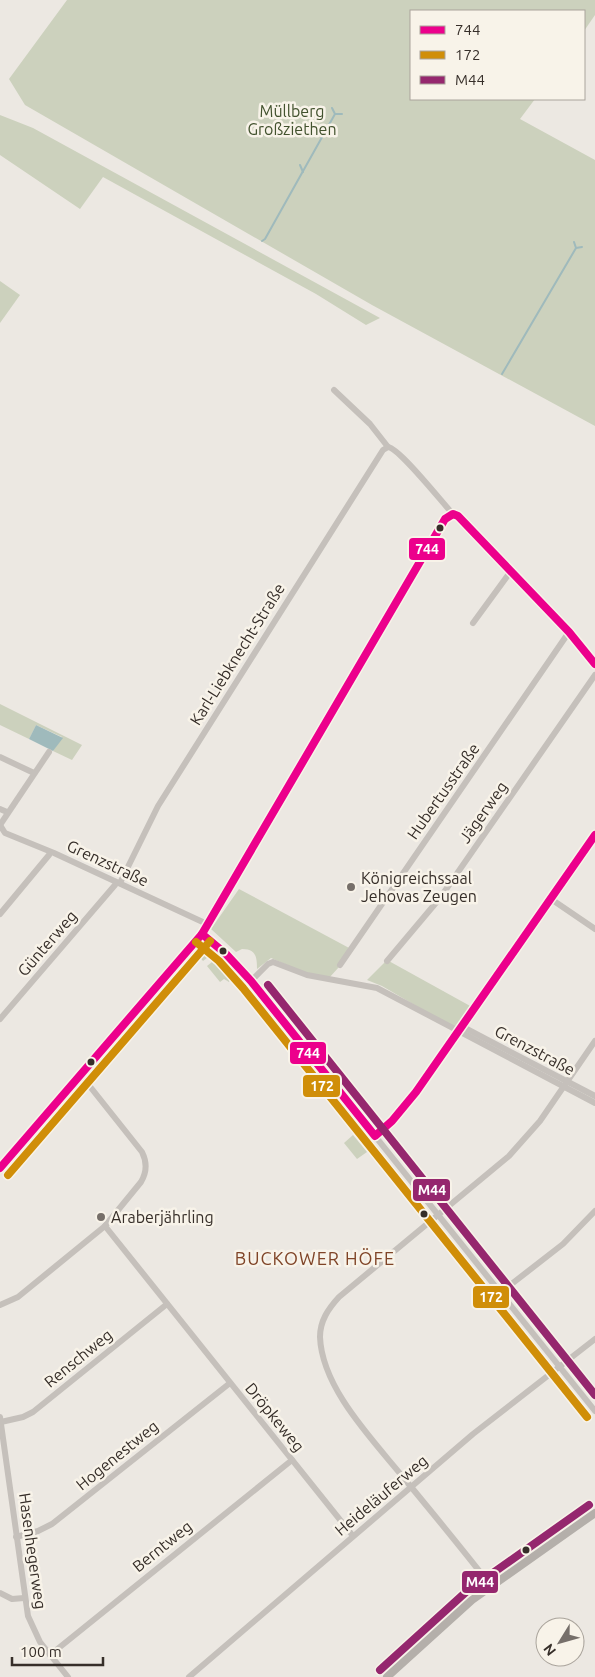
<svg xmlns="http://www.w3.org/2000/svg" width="595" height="1677" viewBox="0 0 595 1677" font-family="Ubuntu,sans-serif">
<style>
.green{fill:#ccd1bd}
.water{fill:#9fbabc}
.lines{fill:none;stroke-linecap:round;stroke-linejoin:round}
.stream{stroke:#9fbabc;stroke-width:2}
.minor{stroke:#c5c0bb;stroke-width:6}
.major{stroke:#b4afaa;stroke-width:8}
.bus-1-casing{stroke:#f8f3e9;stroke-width:11}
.bus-2-casing{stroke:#f8f3e9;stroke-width:11}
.bus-3-casing{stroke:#f8f3e9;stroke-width:11}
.bus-1{stroke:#ec008c;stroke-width:8}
.bus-2{stroke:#d08e08;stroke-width:8}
.bus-3{stroke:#95276e;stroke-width:8}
.bus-dot{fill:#362e29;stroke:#f8f3e9;stroke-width:2}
.poi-dot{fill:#766f6a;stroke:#f8f3e9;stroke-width:2}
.labels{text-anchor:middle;stroke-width:5;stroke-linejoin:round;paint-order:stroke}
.park-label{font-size:16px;fill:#42522e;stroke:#f8f3e9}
.street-label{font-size:16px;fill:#362e29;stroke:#f8f3e9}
.poi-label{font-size:16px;fill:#362e29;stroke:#f8f3e9;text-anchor:start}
.neighbourhood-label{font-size:18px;letter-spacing:1px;fill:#7f4427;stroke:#f8f3e9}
.line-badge{stroke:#f8f3e9;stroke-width:2}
.badge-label{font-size:14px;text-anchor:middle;font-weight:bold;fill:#fff}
</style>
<rect width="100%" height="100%" fill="#ece8e2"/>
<!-- green -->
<g class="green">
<polygon points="67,0 595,0 595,15 584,31 584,11 411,11 411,99 535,99 520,119 595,160 595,426 372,305 25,105 9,79"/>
<polygon points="0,115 33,128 380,318 366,325 316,294 103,177 80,209 0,155"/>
<polygon points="0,281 20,295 0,323"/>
<polygon points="0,704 82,745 72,760 53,751 62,737 36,725 29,739 0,725"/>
<path d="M 239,889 L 351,949 L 339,967 L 329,978 L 310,975 L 271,958 L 257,969 C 257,957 256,949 242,949 L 236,952 L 211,929 Z"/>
<polygon points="205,948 233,975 229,982 224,979 220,982 207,966 212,962 208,957 203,961 198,955 198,949"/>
<polygon points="387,960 472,1007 459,1027 456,1029 382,986 367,980"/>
<polygon points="353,1135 367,1152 357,1159 344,1143"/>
</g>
<!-- water -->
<polygon class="water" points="36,725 63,738 53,751 29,739"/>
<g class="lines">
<!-- stream -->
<g class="stream">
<polyline points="335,114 342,114"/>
<polyline points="300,165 303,172"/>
<polyline points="262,241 265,239 335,114 332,108"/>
<polyline points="574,242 576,248"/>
<polyline points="502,374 576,248 582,247"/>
</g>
<!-- minor -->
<g class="minor">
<path d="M 334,390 L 370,424 L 388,447 C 399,448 441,501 452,513 C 456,517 462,520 467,525 L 569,632 L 595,664"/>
<polyline points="473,623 511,571"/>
<polyline points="0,757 34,773"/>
<polyline points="0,809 7,812"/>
<polyline points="0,825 5,833 54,853 207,924"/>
<polyline points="0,825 49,752"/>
<polyline points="120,883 158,806 383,450 388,447"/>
<polyline points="551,899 595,929"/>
<polyline points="0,914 49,855"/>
<polyline points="202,934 226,954 251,981 595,1411"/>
<polyline points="387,961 440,898 595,675"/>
<polyline points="340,965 569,632"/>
<polyline points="251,981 268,964 273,962 307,975 377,988 595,1103"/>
<polyline points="0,1019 115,885"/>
<polyline points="463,1027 595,1096"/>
<path d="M 80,1074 L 142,1152 C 147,1162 147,1172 141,1182 L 105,1226 L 353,1536"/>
<polyline points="375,1136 392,1121 416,1092 595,835"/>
<polyline points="0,1168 202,934 271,819 445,519 453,514"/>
<polyline points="500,1293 563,1244 595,1211"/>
<polyline points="0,1305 18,1297 105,1226"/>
<polyline points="0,1417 28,1616 40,1642 68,1677"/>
<polyline points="1,1422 23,1417 33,1412 167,1304"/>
<polyline points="16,1537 38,1531 52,1524 230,1383"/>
<path d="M 491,1586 C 464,1551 435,1516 407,1482 C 376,1443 322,1390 320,1337 C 320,1321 328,1309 339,1297 L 509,1156 L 540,1121 L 595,1041"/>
<polyline points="0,1593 12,1599 24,1598"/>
<polyline points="50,1655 292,1460"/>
<polyline points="189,1677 473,1434 595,1339"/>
</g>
<!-- major -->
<polyline class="major" points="387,1677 472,1600 595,1513"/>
<!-- bus-1 casing -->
<g class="bus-1-casing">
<g id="bus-1">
<polyline points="202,934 226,954 251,981 375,1136 392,1121 416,1092 595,835"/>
<polyline points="0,1168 202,934 445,519 453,514 458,516 569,632 595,664"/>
</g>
</g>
<!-- bus-2 casing -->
<g class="bus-2-casing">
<g id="bus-2">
<polyline points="196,942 219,961 243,988 587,1417"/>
<polyline points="8,1175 210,941"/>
</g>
</g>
<!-- bus-3 casing -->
<g class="bus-3-casing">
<g id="bus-3">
<polyline points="268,985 595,1395"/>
<polyline points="380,1670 466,1592 589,1505"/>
</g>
</g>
<!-- bus-1 -->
<use href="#bus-1" class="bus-1"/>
<!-- bus-2 -->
<use href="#bus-2" class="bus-2"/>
<!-- bus-3 -->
<use href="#bus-3" class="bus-3"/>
</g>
<!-- markers -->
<g class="bus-dot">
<circle cx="440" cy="528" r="4.5"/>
<circle cx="223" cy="951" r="4.5"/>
<circle cx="91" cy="1062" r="4.5"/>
<circle cx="424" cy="1214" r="4.5"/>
<circle cx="526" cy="1550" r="4.5"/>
</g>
<g class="poi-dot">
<circle cx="351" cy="887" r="5"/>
<circle cx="101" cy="1217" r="5"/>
</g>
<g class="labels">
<!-- park labels -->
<g class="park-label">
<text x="292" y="117">Müllberg<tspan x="292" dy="18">Großziethen</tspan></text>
</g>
<!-- street labels -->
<g class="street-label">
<text transform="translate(237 654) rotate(-58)" y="6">Karl-Liebknecht-Straße</text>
<text transform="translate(443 791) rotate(-55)" y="6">Hubertusstraße</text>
<text transform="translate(483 812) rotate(-55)" y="6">Jägerweg</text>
<text transform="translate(108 863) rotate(25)" y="6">Grenzstraße</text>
<text transform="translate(47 943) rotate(-49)" y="6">Günterweg</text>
<text transform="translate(535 1050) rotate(28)" y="6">Grenzstraße</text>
<text transform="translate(78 1358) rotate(-39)" y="6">Renschweg</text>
<text transform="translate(275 1417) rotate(51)" y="6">Dröpkeweg</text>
<text transform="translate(117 1455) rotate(-39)" y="6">Hogenestweg</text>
<text transform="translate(381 1495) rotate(-40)" y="6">Heideläuferweg</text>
<text transform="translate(162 1546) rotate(-39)" y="6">Berntweg</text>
<text transform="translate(33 1551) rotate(82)" y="6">Hasenhegerweg</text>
</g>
<!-- poi labels -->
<g class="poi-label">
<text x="361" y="884">Königreichssaal<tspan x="361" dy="18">Jehovas Zeugen</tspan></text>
<text x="111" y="1223">Araberjährling</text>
</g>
<!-- neighbourhood labels -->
<g class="neighbourhood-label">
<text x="315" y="1265">BUCKOWER HÖFE</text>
</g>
</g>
<g class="line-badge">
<rect x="408" y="537" width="38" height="24" rx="5" fill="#ec008c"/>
<rect x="289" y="1041" width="38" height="24" rx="5" fill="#ec008c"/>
<rect x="302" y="1074" width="39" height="24" rx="5" fill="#d08e08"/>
<rect x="412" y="1178" width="39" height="24" rx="5" fill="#95276e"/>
<rect x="472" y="1285" width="38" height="24" rx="5" fill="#d08e08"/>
<rect x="461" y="1570" width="38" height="24" rx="5" fill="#95276e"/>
</g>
<g class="badge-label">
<text x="427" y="554">744</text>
<text x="308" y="1058">744</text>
<text x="322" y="1091">172</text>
<text x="432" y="1195">M44</text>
<text x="491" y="1302">172</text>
<text x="480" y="1587">M44</text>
</g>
<!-- legend -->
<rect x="410" y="10" width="175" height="90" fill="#f8f3e9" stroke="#aaa49c"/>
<rect x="420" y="26" width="25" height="8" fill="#ec008c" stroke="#aaa49c"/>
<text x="455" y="35" font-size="15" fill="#362e29">744</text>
<rect x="420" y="51" width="25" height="8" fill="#d08e08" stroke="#aaa49c"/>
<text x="455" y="60" font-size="15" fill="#362e29">172</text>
<rect x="420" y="76" width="25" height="8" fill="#95276e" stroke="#aaa49c"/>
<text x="455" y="85" font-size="15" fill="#362e29">M44</text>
<!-- north arrow -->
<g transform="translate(560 1642) rotate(233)"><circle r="24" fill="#f8f3e9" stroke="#aaa49c"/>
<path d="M0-4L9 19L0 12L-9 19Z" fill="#766f6a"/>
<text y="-8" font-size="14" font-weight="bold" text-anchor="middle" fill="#362e29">N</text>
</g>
<!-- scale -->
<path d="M12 1657v8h91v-8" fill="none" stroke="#362e29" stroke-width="2.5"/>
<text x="20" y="1657" font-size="15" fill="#362e29" stroke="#f8f3e9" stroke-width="4" paint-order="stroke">100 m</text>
</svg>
